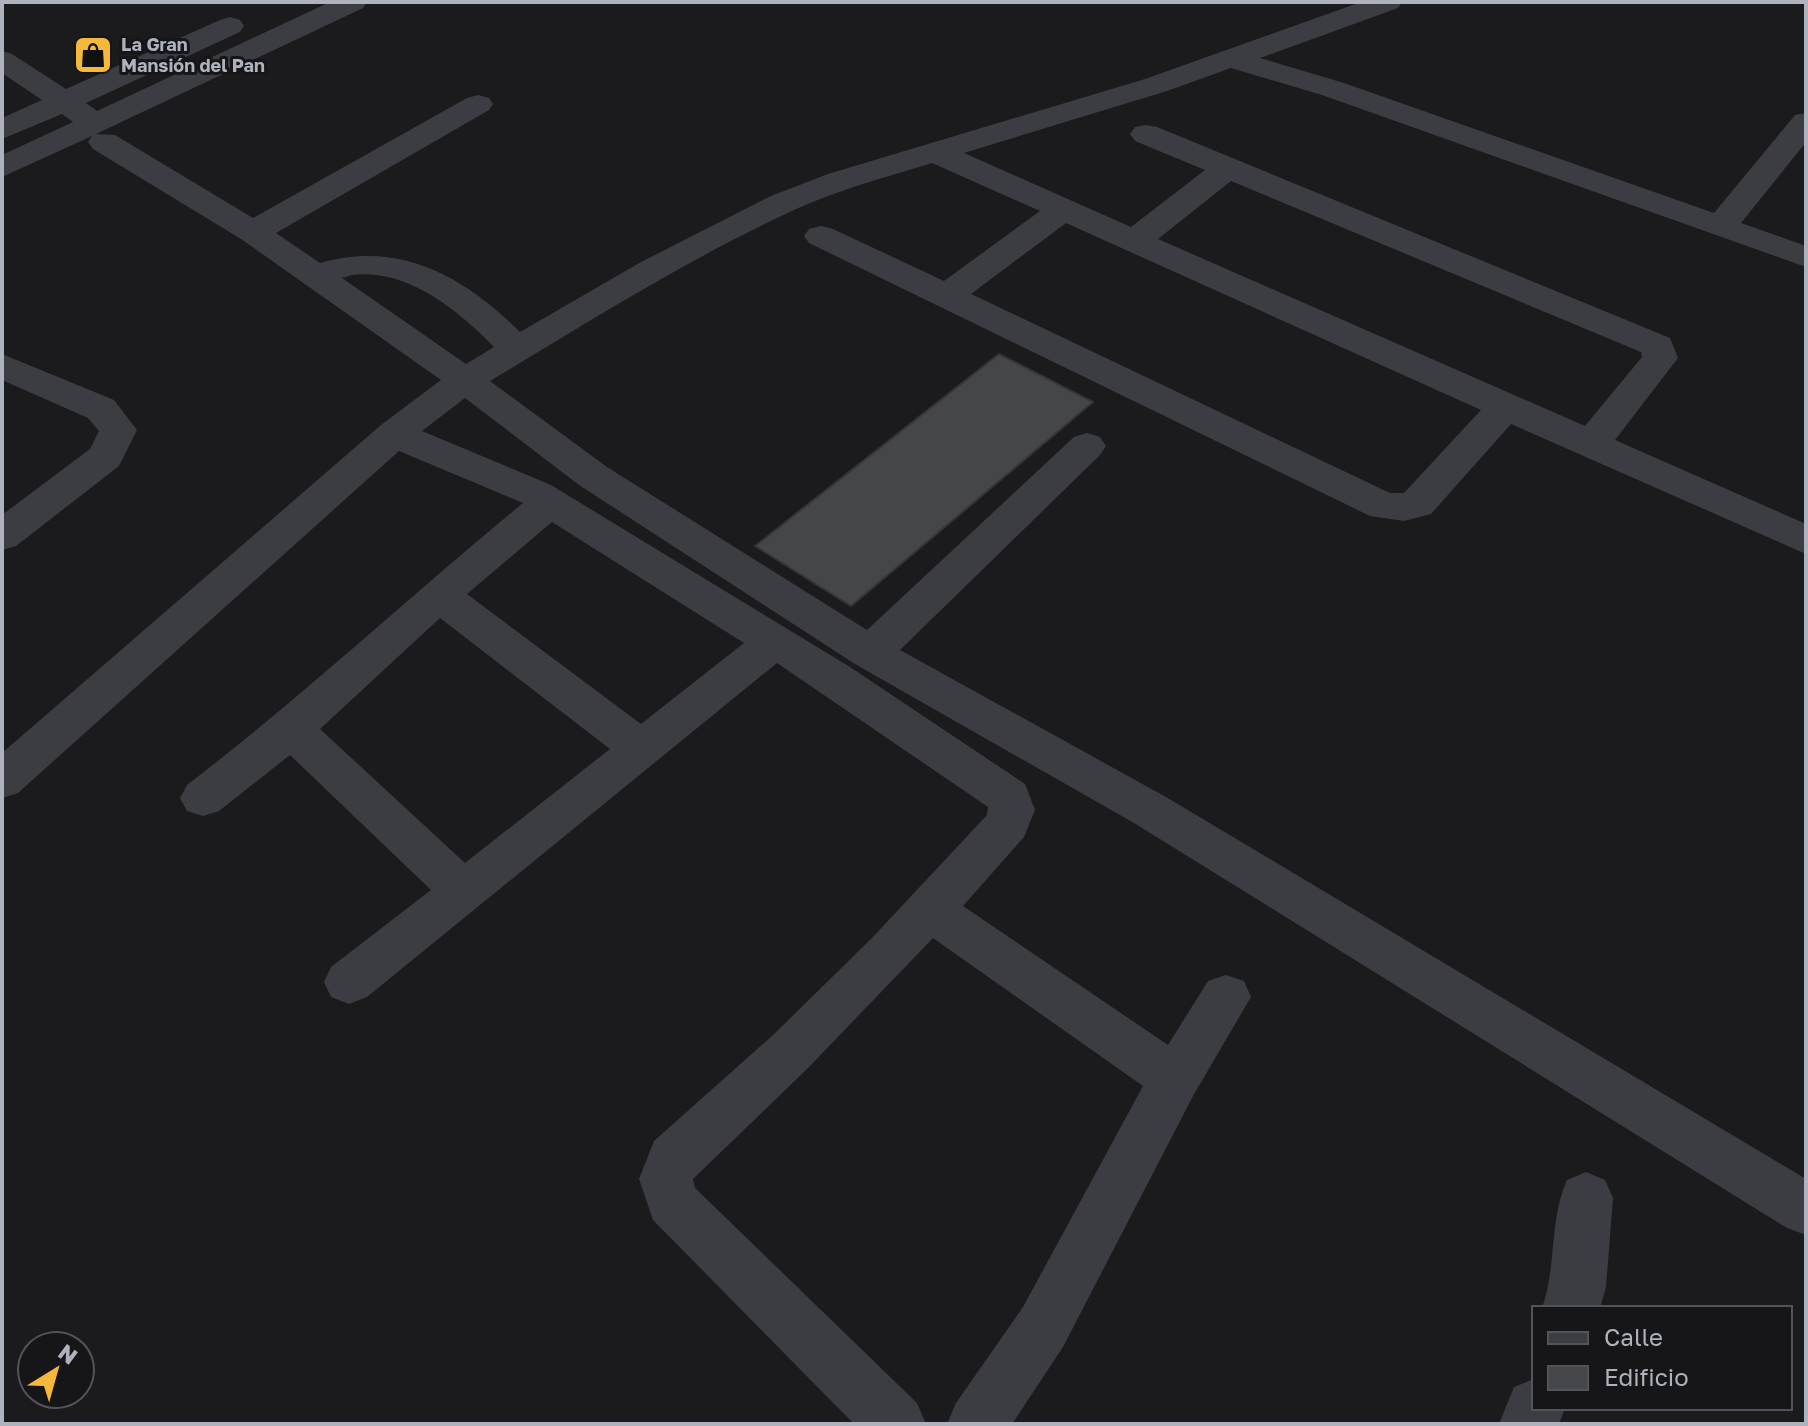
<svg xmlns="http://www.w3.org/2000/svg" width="1808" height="1426" viewBox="0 0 1808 1426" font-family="'Golos Text',sans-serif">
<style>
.building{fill:#45464a;stroke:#353539;stroke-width:2}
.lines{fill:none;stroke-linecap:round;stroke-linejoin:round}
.minor{fill:#3c3d42;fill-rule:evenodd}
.labels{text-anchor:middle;stroke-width:6;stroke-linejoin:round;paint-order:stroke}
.far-poi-label{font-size:18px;font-weight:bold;fill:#adb2bd;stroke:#161618;text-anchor:start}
</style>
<rect width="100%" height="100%" fill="#1b1b1d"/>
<!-- building -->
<polygon class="building" points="999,354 1093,402 851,606 755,546"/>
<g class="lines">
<!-- minor -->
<g class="minor">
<path d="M 330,2 L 367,2 L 363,8 L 96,134 L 115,135 L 253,218 L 467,98 L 478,95 L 489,98 L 493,104 L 489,110 L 276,233 L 320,263 C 399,240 464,276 520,332 L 641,262 L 771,196 L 828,174 L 1145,79 L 1361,2 L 1402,2 L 1398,8 L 1260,58 L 1344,83 L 1714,213 L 1795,115 L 1806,113 L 1806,142 L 1741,223 L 1806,246 L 1806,267 L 1322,95 L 1231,68 L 1167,91 L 964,153 L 1131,227 L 1205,170 L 1135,141 L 1130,134 L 1135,127 L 1146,125 L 1157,127 L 1670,338 L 1678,358 L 1615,440 L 1806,524 L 1806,554 L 1511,424 L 1431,514 L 1404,521 L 1370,516 L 809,243 L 804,236 L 809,229 L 821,226 L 833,229 L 944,281 L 1040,211 L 932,163 C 886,177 838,190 794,210 C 688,259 590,321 490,381 L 607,467 L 867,630 L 1074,437 L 1087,433 L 1100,437 L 1106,446 L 1100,455 L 900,650 L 1166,797 L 1806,1179 L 1806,1235 L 1787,1228 L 1134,823 L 855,664 L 579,485 L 465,398 L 422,431 L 551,485 L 850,667 L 1025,784 L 1035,810 L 1024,837 L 963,906 L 1168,1045 L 1208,981 L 1226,975 L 1244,981 L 1251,997 L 1193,1096 L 1063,1347 L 1012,1424 L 947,1424 L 956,1403 L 1023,1307 L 1143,1086 L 933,938 L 808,1068 L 693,1179 L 695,1188 L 917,1403 L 926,1424 L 854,1424 L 653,1220 L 639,1179 L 654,1141 L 772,1036 L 872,938 L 987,815 L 988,807 L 777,663 L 367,997 L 349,1004 L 331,997 L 324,982 L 331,967 L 431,890 L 290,755 L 219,811 L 203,816 L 187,811 L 180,798 L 187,785 C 303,696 410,596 523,503 L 399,451 L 18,793 L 2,798 L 2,753 L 381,425 L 441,380 L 241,239 L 93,149 L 88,142 L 92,136 L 2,177 L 2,155 L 73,122 L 62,114 L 2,139 L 2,118 L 42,100 L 2,73 L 2,51 L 12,54 L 66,89 L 220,20 L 230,17 L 240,20 L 244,26 L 240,32 L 86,103 L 97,111 ZM 1231,181 L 1641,352 L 1642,357 L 1585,426 L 1158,239 ZM 1066,223 L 1481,410 L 1404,493 L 1390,493 L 971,294 ZM 352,275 C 407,268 458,310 494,347 L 466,364 L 342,278 ZM 552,522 L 744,643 L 641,724 L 467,594 ZM 440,618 L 610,749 L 465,863 L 320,729 Z"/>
<polygon points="2,354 114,400 137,430 119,466 16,546 2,550 2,515 90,449 99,431 88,418 2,380"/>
<path d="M 1586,1172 L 1605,1180 L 1613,1198 L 1606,1287 L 1600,1308 L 1542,1308 C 1557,1266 1549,1220 1567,1180 Z"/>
<polygon points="1534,1379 1534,1408 1565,1408 1559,1424 1499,1424 1514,1387"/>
</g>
</g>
<!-- icons -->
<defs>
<g id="shop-square" transform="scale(2)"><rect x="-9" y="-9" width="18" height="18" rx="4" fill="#f6b83a" stroke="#161618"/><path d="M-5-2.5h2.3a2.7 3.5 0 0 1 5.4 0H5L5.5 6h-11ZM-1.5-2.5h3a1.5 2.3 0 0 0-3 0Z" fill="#111"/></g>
</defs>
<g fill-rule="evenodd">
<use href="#shop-square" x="93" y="55"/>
</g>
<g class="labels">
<!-- far-poi labels -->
<g class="far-poi-label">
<text x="121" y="51">La Gran<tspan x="121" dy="21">Mansión del Pan</tspan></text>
</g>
</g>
<!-- border -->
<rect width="1808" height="1426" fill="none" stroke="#adb2bd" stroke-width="8"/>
<!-- legend -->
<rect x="1532" y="1306" width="260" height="104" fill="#161618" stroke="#52545a" stroke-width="2"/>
<rect x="1548" y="1332" width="40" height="12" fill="#3c3d42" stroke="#52545a" stroke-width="2"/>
<text x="1604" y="1346" font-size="24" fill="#adb2bd">Calle</text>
<rect x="1548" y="1366" width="40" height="24" fill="#45464a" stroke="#52545a" stroke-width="2"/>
<text x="1604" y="1386" font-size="24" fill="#adb2bd">Edificio</text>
<!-- north arrow -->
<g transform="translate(56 1370) rotate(37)"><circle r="38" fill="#161618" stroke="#52545a" stroke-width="2"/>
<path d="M0-6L14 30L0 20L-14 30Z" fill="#f6b83a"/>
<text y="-12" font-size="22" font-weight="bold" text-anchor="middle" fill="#adb2bd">N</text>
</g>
</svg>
